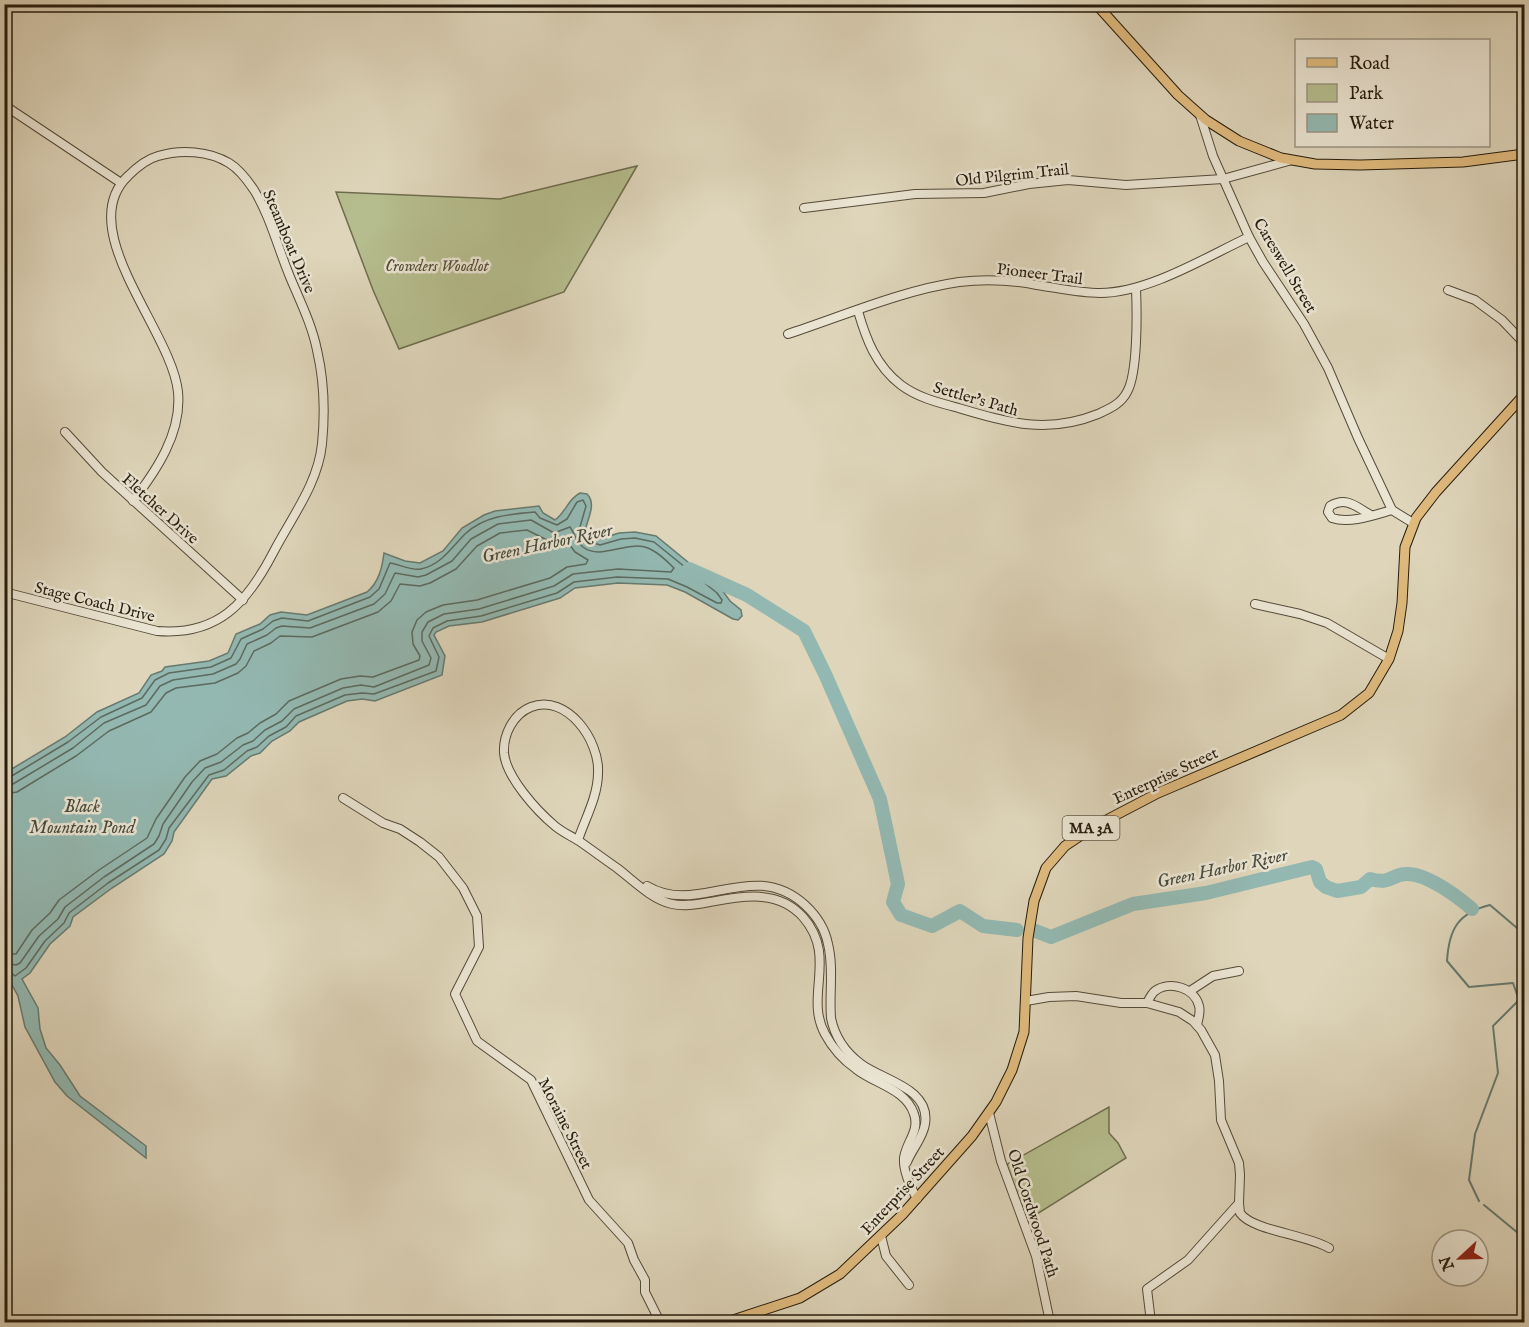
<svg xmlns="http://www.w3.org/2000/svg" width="1529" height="1327" viewBox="0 0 1529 1327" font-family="'IM FELL English',serif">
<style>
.green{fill:#b5bc8d;stroke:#6e6c4d;stroke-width:1.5}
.water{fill:#93b8b1;stroke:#677a6f;stroke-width:1.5}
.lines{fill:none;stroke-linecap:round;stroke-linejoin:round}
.shore{stroke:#5c6a5f;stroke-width:1.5}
.stream{stroke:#677a6f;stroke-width:2}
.river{stroke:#93b8b1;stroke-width:14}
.minor-casing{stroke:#544a38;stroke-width:10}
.major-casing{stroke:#261c0d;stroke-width:11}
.minor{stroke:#eae4d2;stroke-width:8}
.major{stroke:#dfba7d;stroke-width:9}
.labels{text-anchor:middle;stroke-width:5;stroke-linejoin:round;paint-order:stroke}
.shield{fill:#eae4d2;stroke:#615848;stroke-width:1.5}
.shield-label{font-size:15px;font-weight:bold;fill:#261c0d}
.street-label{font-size:16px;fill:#261c0d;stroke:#eae4d2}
.park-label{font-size:16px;font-style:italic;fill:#514c33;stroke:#eae4d2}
.water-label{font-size:18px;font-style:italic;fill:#474b3e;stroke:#eae4d2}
</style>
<rect width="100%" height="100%" fill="#ded5ba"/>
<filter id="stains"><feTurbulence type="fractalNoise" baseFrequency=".00333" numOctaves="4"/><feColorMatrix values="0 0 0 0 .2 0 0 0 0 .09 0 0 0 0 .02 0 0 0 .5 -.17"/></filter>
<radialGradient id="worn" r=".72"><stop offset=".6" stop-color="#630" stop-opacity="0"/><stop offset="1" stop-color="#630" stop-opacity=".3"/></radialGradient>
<!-- green -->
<g class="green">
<polygon points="637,166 564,292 399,349 373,290 336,192 500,199"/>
<polygon points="1109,1107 1109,1133 1118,1143 1126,1158 1026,1221 1004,1166"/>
</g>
<!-- water -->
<path class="water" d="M 580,493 L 587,494 C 596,503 589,516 586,527 L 591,536 L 600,539 L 619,533 L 635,532 L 656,536 L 722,590 L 730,601 L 741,610 L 742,616 L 738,620 L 733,619 L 685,592 L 667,585 L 618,583 L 575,588 L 560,598 L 482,622 L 449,626 L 436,632 L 434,635 L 445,656 L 442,675 L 375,701 L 362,699 L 347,701 L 299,722 L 290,731 L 272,741 L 260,753 L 251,756 L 226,776 L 212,779 L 174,832 L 172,841 L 164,854 L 112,888 L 73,917 L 70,926 L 50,944 L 30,973 L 22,979 L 38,1008 L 40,1029 L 46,1048 L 60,1065 L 80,1096 L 146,1146 L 146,1158 L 67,1096 L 55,1082 L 25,1027 L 18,996 L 5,972 L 5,773 L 65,737 L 97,712 L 139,693 L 151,675 L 162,671 L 165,667 L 209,661 L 228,653 L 236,634 L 260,624 L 270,615 L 281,612 L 307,615 L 367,592 C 379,582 382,568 384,553 L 405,561 L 420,563 L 443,551 L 462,528 L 484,515 L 495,511 L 539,506 L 543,513 L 555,520 C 566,512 568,499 580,493 Z"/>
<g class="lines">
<!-- shore -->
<g class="shore">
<path d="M 4,778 L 10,777 L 68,742 L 101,717 L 142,698 L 155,680 L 169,673 L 211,667 L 231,658 L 241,639 L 263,629 L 273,621 L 282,618 L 308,621 L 370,597 L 379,589 L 390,563 C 399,564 411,571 421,569 C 441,565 452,547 465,534 C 484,516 510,514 535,512 L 540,518 L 557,525 L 567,519 L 577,502 L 583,500 L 586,506 L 580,527 L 588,541 L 600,545 L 621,539 L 635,538 L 654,542 L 717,593 L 722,600 L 721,603 L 717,603 L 687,587 L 668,579 L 617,577 L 574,582 L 557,593 L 481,616 L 447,621 L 433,628 L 429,636 L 439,657 L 436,671 L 374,694 L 362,693 L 345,695 L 296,716 L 286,727 L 269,736 L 257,747 L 247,751 L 224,770 L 209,775 L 169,828 L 166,839 L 159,850 L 108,883 L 69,913 L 64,923 L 45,941 L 26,968 L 15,976 L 9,971 L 4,970"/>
<path d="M 4,785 L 13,784 L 73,748 L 104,723 L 146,705 L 160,686 L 173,680 L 213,674 L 236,664 L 240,659 L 247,644 L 267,635 L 276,628 L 282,626 L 310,628 L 374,604 L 385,594 L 395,573 L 418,577 L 426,575 L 452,561 L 471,539 L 498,524 L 531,520 L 554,533 L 570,527 C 574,533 577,542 583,547 C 602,562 630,537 652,550 C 660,554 668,562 674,568 L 671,572 L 618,569 L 573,574 L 554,586 L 479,609 L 444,614 L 428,622 L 422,632 L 422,641 L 431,658 L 429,665 L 374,687 L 361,685 L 343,688 L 294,709 L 282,721 L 265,730 L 253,741 L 243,745 L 221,762 L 205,768 L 192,782 L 163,824 L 159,836 L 154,844 L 104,877 L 65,907 L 58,919 L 39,936 L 20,963 L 16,965 L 4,963"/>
<polyline points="4,794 17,792 76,756 109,731 151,712 166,693 176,688 215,683 238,673 246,666 254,651 271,643 280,636 312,637 378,612 391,601 400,584 420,586 430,583 456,569 477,546 500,533 527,530 549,541 566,540 575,552 588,560 586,564 567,567 550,578 477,600 443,605 426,612 417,620 412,632 413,644 420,656 419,660 373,677 360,676 341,679 289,701 276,714 260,723 248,733 237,738 217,754 200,761 185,777 156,819 147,838 99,870 59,900 50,913 32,930 16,954 4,954"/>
</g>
<!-- stream -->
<g class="stream">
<path d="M 1479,1201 L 1469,1180 L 1475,1134 L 1498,1073 L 1493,1026 L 1519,1000 L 1513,983 L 1469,987 L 1447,961 C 1449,929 1458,913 1490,905 L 1524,934"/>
<polyline points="1484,1205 1524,1238"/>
</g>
<!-- river -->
<g class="river">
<polyline points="689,569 747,595 804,631 825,674 880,799 898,884 893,902 901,915 932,926 960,911 983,926 1017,930"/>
<path d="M 1033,930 L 1051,937 L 1133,904 L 1206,893 L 1312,867 L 1316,869 L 1320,882 L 1326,887 L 1337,891 L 1361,887 L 1370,879 C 1392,885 1391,874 1406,874 C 1426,873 1457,896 1472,909"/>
</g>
<!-- minor casing -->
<g class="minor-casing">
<g id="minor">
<polyline points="4,105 121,183"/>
<polyline points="1200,115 1213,156 1249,237 1263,262 1304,324 1328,368 1358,438 1392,510 1413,523"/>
<polyline points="804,208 915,194 984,193 1029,184 1068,180 1126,185 1223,179 1292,160"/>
<polyline points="1448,290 1475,300 1502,320 1524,343"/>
<path d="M 858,311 C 866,339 876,366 901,385 C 917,397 936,402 955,407 C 1006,422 1046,435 1098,414 C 1109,409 1121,404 1127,392 C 1138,373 1137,312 1136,288"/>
<path d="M 788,334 C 843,316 903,290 959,282 C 985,279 1011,280 1037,285 C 1058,288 1079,293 1100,293 C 1148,293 1206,257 1249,237"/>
<polyline points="65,432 102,472 243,600"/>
<path d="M 1371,515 C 1356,507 1347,496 1330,506 L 1328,512 L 1332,518 C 1350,524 1374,515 1392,510"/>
<path d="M 4,592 L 157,631 C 218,636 247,603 273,553 C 291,518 318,484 322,444 C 325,414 324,380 317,350 C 312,325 300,301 290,277 C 278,248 270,216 254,190 C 248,181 239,169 229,163 C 209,151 181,149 158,156 C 147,159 136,168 128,176 C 72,229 172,331 178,392 C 182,433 156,471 133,501"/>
<polyline points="1255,604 1300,614 1327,623 1389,659"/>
<polyline points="343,798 383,823 400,829 420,842 439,857 463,888 477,916 479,947 455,994 477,1041 531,1080 589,1200 628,1243 634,1260 645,1280 645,1292 660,1322"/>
<path d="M 578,840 C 585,819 598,796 598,773 C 600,741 567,693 531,707 C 513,714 503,735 504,753 C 506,777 537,811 555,826 C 562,832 571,836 579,841 C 592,850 604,859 617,868 C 634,881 651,899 672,904 C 685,907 698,904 710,902 C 742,896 778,889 803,917 C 838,957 804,996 825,1034 C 833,1049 842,1059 856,1069 C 875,1084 906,1089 914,1114 C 920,1131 906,1142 904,1158 C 903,1172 911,1187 917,1199"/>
<path d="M 647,886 C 699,917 752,857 805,905 C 817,916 825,929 828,944 C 834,968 829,994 831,1018 C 835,1038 845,1052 861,1064 C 882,1080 931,1088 925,1124 C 923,1138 912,1149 907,1162"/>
<polyline points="1190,991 1213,976 1239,971"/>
<polyline points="1026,1001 1049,997 1076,996 1121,1003 1147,1003 1179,1012 1193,1021 1201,1030 1215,1055 1219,1081 1221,1120 1239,1163 1240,1175 1239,1203"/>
<path d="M 1147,1003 C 1149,999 1152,993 1155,991 C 1170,980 1195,988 1199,1006 C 1201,1012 1198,1019 1197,1025"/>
<polyline points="989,1113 1001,1161 1036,1256 1050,1322"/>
<polyline points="881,1236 886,1256 909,1285"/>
<path d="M 1151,1322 L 1147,1289 L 1188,1260 L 1239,1203 L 1240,1213 C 1253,1231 1305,1234 1329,1248"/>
</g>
</g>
<!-- major casing -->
<g class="major-casing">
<g id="major">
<polyline points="1096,4 1178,95 1206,120 1239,141 1281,158 1315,164 1360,165 1463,162 1524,154"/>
<polyline points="727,1322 800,1298 840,1274 902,1215 972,1136 996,1102 1012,1070 1024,1032 1028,938 1034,901 1046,868 1065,846 1095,826 1158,793 1341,715 1369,693 1389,659 1398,631 1402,603 1405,547 1416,518 1436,492 1524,395"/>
</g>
</g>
<!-- minor -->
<use href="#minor" class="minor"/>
<!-- major -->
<use href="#major" class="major"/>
</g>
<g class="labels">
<!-- shield labels -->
<rect class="shield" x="1062.5" y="816" width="57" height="24" rx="4.5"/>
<g class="shield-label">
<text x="1091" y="833">MA 3A</text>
</g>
<!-- street labels -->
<g class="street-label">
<text transform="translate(1012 174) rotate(-6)" y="6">Old Pilgrim Trail</text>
<text transform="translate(290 241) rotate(67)" y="6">Steamboat Drive</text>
<text transform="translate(1286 265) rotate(59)" y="6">Careswell Street</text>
<text transform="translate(1040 273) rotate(7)" y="6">Pioneer Trail</text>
<text transform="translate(976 398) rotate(16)" y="6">Settler's Path</text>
<text transform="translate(161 508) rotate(42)" y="6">Fletcher Drive</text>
<text transform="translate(95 601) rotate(14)" y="6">Stage Coach Drive</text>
<text transform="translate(1165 775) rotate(-25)" y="6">Enterprise Street</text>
<text transform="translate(566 1123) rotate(63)" y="6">Moraine Street</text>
<text transform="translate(902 1190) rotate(-47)" y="6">Enterprise Street</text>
<text transform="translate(1034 1213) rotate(72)" y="6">Old Cordwood Path</text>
</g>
<!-- park labels -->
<g class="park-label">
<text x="437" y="271">Crowders Woodlot</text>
</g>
<!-- water labels -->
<g class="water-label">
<text transform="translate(547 543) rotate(-12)" y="6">Green Harbor River</text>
<text x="82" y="812">Black<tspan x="82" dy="21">Mountain Pond</tspan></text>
<text transform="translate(1222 868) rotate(-12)" y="6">Green Harbor River</text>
</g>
</g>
<!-- margin -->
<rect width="1529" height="1327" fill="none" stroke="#ded5ba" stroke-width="24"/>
<rect x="6" y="6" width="1517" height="1315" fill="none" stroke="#261c0d" stroke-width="3"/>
<rect x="12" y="12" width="1505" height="1303" fill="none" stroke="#261c0d" stroke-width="1.5"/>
<!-- legend -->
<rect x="1295" y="39" width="195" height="108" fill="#eae4d2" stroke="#9c9483" stroke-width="1.5"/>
<rect x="1307" y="58" width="30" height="9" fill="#dfba7d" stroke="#9c9483" stroke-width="1.5"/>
<text x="1349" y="69" font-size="18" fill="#261c0d">Road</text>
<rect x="1307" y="84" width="30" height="18" fill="#b5bc8d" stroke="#9c9483" stroke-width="1.5"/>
<text x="1349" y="99" font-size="18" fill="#261c0d">Park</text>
<rect x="1307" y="114" width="30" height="18" fill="#93b8b1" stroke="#9c9483" stroke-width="1.5"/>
<text x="1349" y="129" font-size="18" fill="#261c0d">Water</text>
<!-- north arrow -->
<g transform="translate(1460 1258) rotate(248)"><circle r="28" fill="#eae4d2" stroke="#9c9483" stroke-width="1.5"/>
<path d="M0-4.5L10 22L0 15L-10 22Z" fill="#8f2418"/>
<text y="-9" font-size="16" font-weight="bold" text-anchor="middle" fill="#261c0d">N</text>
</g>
<rect width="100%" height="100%" filter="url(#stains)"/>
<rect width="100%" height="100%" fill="url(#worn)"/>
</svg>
